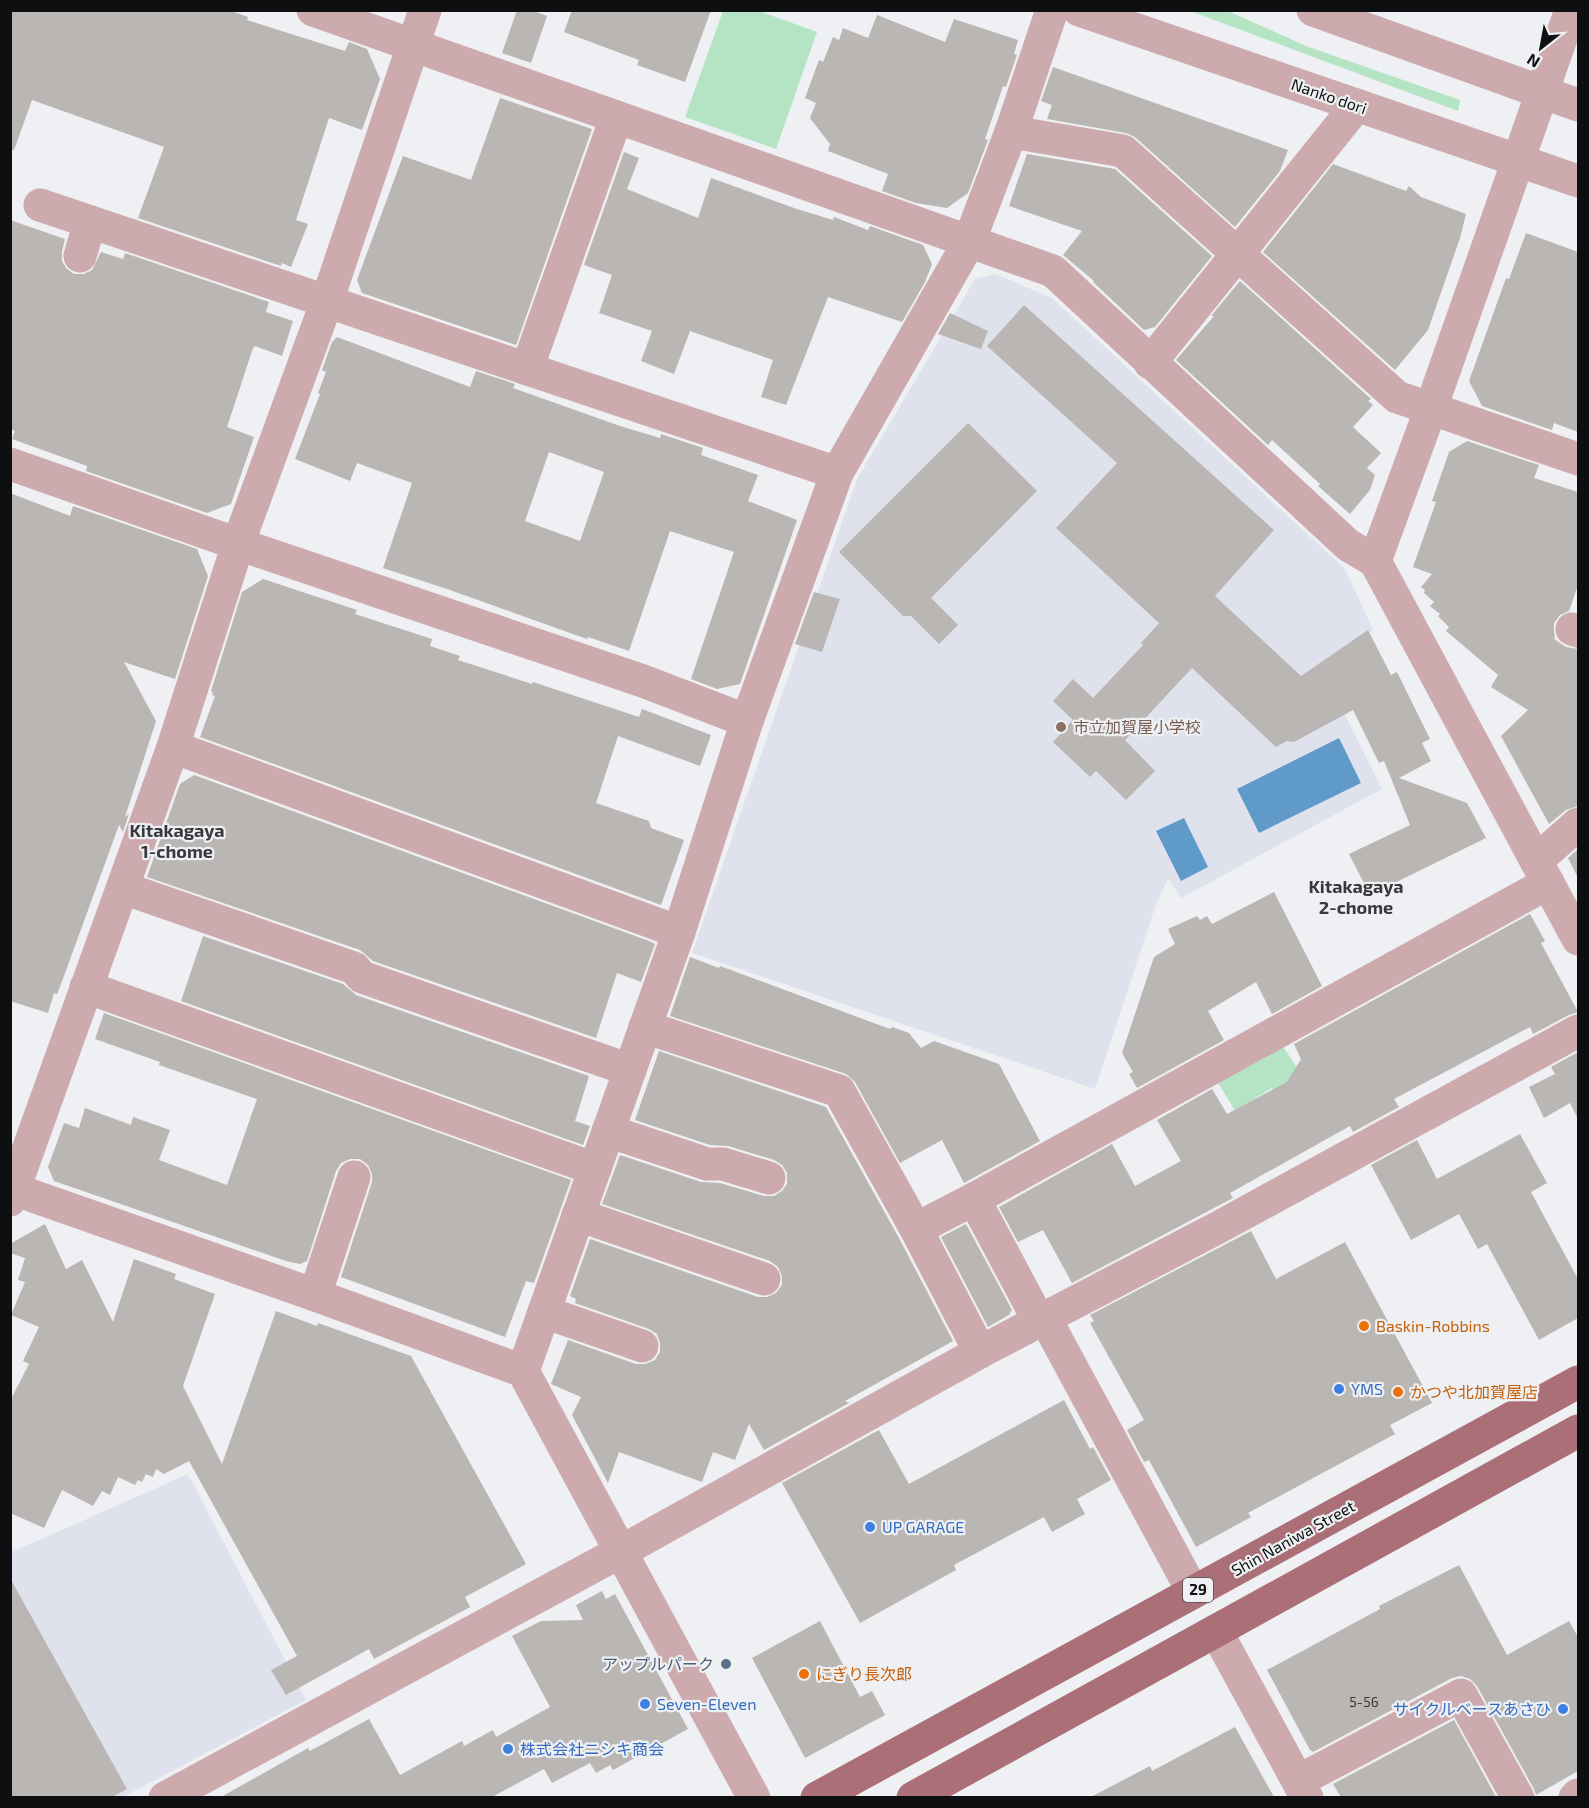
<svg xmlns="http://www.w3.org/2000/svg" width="1589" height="1808" viewBox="0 0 1589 1808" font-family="'Exo 2','Noto Sans JP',sans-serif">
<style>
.built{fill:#dfe2ed}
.green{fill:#b5e4c5}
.water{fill:#609ac8}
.building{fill:#b9b6b3;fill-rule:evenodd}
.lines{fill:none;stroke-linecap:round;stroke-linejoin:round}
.minor{stroke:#cdaaae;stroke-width:33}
.major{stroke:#ab6f78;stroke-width:33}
.education-dot{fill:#8d6e63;stroke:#eef0f3;stroke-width:2}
.food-dot{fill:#e8710a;stroke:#eef0f3;stroke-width:2}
.shop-dot{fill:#3f7fe0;stroke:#eef0f3;stroke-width:2}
.service-dot{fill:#5c6f8a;stroke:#eef0f3;stroke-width:2}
.labels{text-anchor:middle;stroke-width:4.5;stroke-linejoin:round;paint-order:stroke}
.number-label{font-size:14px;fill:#393939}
.shield{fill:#eef0f3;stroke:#515254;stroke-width:1.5}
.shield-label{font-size:15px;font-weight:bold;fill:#0e0f10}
.street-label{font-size:16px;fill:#0e0f10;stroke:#eef0f3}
.education-label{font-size:16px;fill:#785e54;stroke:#eef0f3;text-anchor:start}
.food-label{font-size:16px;fill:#c56008;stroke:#eef0f3;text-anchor:start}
.shop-label{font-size:16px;fill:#366cbe;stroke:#eef0f3;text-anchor:start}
.service-label{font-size:16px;fill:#4e5e75;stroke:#eef0f3;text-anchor:end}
.neighbourhood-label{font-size:18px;font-weight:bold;fill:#38393c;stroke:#eef0f3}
</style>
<rect width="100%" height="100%" fill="#eef0f3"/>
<!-- built -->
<g class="built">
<polygon points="995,274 1052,298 1345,569 1373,630 1320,665 1382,789 1181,898 1168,878 1155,907 1095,1089 692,953 857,479 975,279"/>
<polygon points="188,1474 306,1700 123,1797 11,1797 10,1553"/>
</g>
<!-- green -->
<g class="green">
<polygon points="723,11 759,11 817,32 776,149 685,117"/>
<polygon points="1190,11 1228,11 1306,46 1460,100 1458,111"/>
<polygon points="1282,1045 1310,1087 1283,1105 1272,1088 1235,1111 1216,1079"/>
</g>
<!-- water -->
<g class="water">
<polygon points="1339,738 1361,783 1259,833 1237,789"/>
<polygon points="1184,818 1208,867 1181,881 1156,831"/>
</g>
<!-- building -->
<g class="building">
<polygon points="10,10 228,10 248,17 247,20 345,51 349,42 367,49 380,79 362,130 329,118 296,220 308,224 291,267 282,263 281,266 138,218 164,147 32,100 14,150 10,149"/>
<polygon points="517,10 531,10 547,16 531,63 502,53"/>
<polygon points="572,10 711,10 685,82 637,65 639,60 564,32"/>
<polygon points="877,15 945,42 954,19 1018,40 1014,54 1017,55 1006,87 1003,86 985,139 988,140 968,193 947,208 916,203 882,191 888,174 828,151 830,144 810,118 816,103 805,98 819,60 823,62 833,37 839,40 843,28 868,38"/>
<polygon points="1053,67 1288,150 1280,171 1235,227 1135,137 1126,133 1047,119 1052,105 1041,101"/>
<polygon points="500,98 592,129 516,345 362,293 357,280 403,156 471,180"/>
<polygon points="624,152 639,158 627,189 698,218 711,178 797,209 833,220 834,217 868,230 870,226 923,245 932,264 925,282 902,322 828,297 786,405 761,397 773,360 690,331 674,374 641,361 652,331 599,313 612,275 584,265"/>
<polygon points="1027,154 1115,169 1212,256 1155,327 1144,330 1093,282 1094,281 1063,255 1082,231 1009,206"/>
<polygon points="1333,164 1406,191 1409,186 1421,197 1466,214 1460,238 1428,330 1395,370 1263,252"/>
<polygon points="10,220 65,239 62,251 62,261 66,268 74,274 84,274 92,270 101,252 123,259 125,253 269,302 266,312 293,321 282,356 255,346 253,348 227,427 254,437 231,504 207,513 86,471 87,466 12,439 15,431 10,429"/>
<polygon points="1526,233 1578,252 1578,432 1554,423 1552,430 1482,406 1469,381 1506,278 1509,279"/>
<polygon points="1240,281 1371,399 1368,401 1373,405 1353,427 1381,453 1367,468 1375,475 1370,490 1350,514 1318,486 1320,484 1272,440 1268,445 1176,360 1214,316 1211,316"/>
<polygon points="1024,305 1274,530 1215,596 1301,676 1368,630 1391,675 1397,672 1430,739 1422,743 1431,761 1399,778 1467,803 1486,838 1370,895 1349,854 1410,825 1384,761 1379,763 1353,710 1294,742 1287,741 1276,747 1192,668 1125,740 1155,771 1126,800 1096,771 1090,777 1053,742 1073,720 1053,701 1073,679 1093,698 1143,645 1141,643 1159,623 1056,528 1117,463 987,346"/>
<polygon points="950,313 988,331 981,349 938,334"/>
<path d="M 337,337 L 470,387 L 476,371 L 515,384 L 513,388 L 620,426 L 660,438 L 661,434 L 703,448 L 701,455 L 758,475 L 748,501 L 797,520 L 740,684 L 717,689 L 691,679 L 734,552 L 670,531 L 629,651 L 588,637 L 587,639 L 450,590 L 383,568 L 412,483 L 357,463 L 350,481 L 295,459 L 320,394 L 318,393 L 326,372 L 322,370 L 332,342 ZM 549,452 L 604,472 L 580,541 L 525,521 Z"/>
<polygon points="968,423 1037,491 931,598 958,625 939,644 911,616 903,616 839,552"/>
<polygon points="1467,441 1539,465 1534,478 1578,492 1578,585 1569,611 1560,615 1554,623 1554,632 1555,637 1554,639 1566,647 1578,649 1578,806 1566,810 1549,824 1501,736 1528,710 1491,687 1498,675 1446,631 1449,627 1438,616 1440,614 1430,606 1434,602 1424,593 1425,590 1421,587 1432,574 1413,567 1436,502 1432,501 1449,452"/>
<polygon points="10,493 70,516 73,506 197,549 208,576 175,679 124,662 156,721 125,817 129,814 123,832 119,825 64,976 57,994 54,993 48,1013 10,1001"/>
<polygon points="263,579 357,610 355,614 432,639 430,646 460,656 458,660 532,684 533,682 639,717 642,709 711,735 700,766 618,736 596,803 649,821 651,828 684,840 661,905 200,737 215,696 212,695 213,692 211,691 242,592"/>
<polygon points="814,592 840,599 822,652 795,644"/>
<polygon points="194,775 649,941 655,944 641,982 617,973 596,1038 373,961 360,950 147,877 180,784"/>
<polygon points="1578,849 1578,878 1568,858"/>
<polygon points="1274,892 1322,986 1272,1014 1256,982 1208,1011 1224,1040 1137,1088 1129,1074 1133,1072 1122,1053 1154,957 1175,944 1168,929 1197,916 1200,920 1207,916 1212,924"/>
<polygon points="1530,914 1545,941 1541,943 1578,1012 1569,1015 1533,1034 1530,1027 1394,1099 1399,1107 1353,1132 1350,1126 1230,1193 1233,1198 1072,1283 1043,1230 1018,1242 999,1207 1112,1144 1135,1186 1181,1161 1157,1120 1212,1089 1227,1114 1287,1082 1301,1059 1294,1044"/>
<polygon points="203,936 343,984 356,995 589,1076 575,1121 590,1126 583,1145 181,1001"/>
<polygon points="690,957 719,968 720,966 890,1029 892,1027 909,1033 921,1048 934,1041 999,1064 1040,1141 964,1183 942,1140 900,1163 855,1082 846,1074 670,1016"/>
<polygon points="104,1013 571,1180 534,1283 526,1281 505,1337 341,1277 372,1182 372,1174 368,1165 360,1159 350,1159 341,1163 336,1171 307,1261 300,1264 286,1261 54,1181 48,1167 64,1123 79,1128 85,1108 131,1125 133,1117 170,1130 159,1160 227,1185 257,1099 159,1065 160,1062 95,1039"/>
<polygon points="659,1051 826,1107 899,1238 953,1341 845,1401 849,1403 764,1450 749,1424 735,1460 713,1452 702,1482 619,1452 608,1483 572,1415 581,1397 551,1384 568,1340 636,1364 645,1364 655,1360 660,1352 660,1343 657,1334 649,1329 575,1303 576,1299 570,1296 590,1239 758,1297 767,1297 776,1293 782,1285 782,1276 778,1267 770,1261 602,1204 620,1155 701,1182 720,1183 764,1196 774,1196 782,1191 787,1184 787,1173 782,1165 774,1160 728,1146 710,1145 635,1120"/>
<polygon points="1578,1052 1578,1119 1570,1103 1544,1118 1529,1087 1555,1074 1551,1067"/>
<polygon points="1520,1134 1547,1183 1531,1192 1578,1279 1578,1318 1539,1340 1487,1244 1478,1249 1459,1214 1411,1240 1371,1165 1417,1140 1437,1179"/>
<polygon points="45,1224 66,1269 82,1260 113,1322 134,1259 176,1274 174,1279 215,1294 183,1386 222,1464 276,1311 317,1326 318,1323 411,1356 526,1564 465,1597 470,1607 374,1659 369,1649 286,1695 271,1670 297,1656 189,1461 164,1474 156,1469 153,1477 146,1474 142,1482 138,1480 135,1485 118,1477 110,1495 102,1491 93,1506 62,1490 44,1528 10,1513 10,1401 29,1364 23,1361 39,1327 11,1315 25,1282 18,1280 25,1258 10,1253 10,1244"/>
<polygon points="966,1224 1012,1310 1009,1315 988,1327 941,1237"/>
<polygon points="1251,1231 1276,1279 1345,1242 1432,1403 1390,1425 1395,1434 1248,1513 1251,1517 1196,1547 1149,1460 1144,1462 1127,1430 1144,1420 1090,1323 1094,1321 1090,1315"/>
<polygon points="1064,1400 1090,1449 1093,1447 1111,1480 1077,1499 1085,1514 1052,1532 1044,1517 954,1565 956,1570 860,1623 782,1483 879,1430 909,1484"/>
<polygon points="1459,1565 1507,1655 1569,1621 1578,1637 1578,1771 1536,1795 1534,1789 1477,1686 1470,1679 1461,1676 1452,1678 1313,1752 1310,1750 1267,1670 1380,1609 1379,1606"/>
<polygon points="10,1578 127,1789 112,1797 10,1797"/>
<polygon points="602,1591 606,1599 615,1594 688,1729 613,1770 610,1765 596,1773 590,1763 552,1783 544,1769 492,1797 221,1797 308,1748 310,1751 369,1719 400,1775 462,1741 464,1746 493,1730 496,1737 550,1707 512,1636 541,1621 583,1620 576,1605"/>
<polygon points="820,1621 860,1697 872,1691 885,1715 805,1758 752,1658"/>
<polygon points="1454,1720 1496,1797 1341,1797 1333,1784"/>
<polygon points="1235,1727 1274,1797 1091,1797 1150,1766 1152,1771"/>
</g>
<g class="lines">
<!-- minor -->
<g class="minor">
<polyline points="313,10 1053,271 1348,545 1375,561"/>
<polyline points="1079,10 1578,181"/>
<polyline points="1313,10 1578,105"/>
<polyline points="1571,10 1431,408 1375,561 1578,939"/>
<polyline points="1011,132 1123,151 1397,397 1578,459"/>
<polyline points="40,205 837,473"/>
<polyline points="80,256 90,222"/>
<polyline points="1150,363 1357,105"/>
<polyline points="527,369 616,118"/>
<polyline points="10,464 238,544 643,681 747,721"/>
<polyline points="1572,629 1578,631"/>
<polyline points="173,747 679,932"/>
<polyline points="1536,861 1578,824"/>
<polyline points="123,888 354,968 362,977 630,1070"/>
<polyline points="86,987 595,1169"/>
<polyline points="645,1027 839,1091 916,1229 980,1352"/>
<polyline points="608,1131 707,1164 723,1164 769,1178"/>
<polyline points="10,1188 315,1295 523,1371 754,1798"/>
<polyline points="974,1199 1039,1321"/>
<polyline points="10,1200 173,747 238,544 327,301 425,10"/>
<polyline points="578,1215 764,1279"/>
<polyline points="916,1229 974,1199 1548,883"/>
<polyline points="315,1295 354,1177"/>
<polyline points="544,1312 642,1346"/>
<polyline points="1045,1318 1193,1592"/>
<polyline points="523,1371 679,932 747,721 837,473 969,242 1011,132 1052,10"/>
<polyline points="1216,1631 1307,1798"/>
<polyline points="1298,1781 1461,1695 1518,1798"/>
<polyline points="165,1798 620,1552 980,1352 1219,1227 1578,1031"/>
<polyline points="1575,1798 1578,1795"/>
</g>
<!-- major -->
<g class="major">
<polyline points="817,1798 1578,1382"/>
<polyline points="913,1798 1578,1431"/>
</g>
</g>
<!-- markers -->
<circle class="education-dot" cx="1061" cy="727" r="6"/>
<g class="food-dot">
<circle cx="1364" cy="1326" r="6"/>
<circle cx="1398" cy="1392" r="6"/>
<circle cx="804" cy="1674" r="6"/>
</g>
<g class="shop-dot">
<circle cx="1339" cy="1389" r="6"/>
<circle cx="870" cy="1527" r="6"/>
<circle cx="645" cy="1704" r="6"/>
<circle cx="1563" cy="1709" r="6"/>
<circle cx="508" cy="1749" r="6"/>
</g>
<circle class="service-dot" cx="726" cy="1664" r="6"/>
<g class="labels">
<!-- number labels -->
<g class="number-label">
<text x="1364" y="1707">5-56</text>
</g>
<!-- shield labels -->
<rect class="shield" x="1183" y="1578" width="30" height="24" rx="4.5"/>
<g class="shield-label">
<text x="1198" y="1595">29</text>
</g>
<!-- street labels -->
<g class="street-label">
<text transform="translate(1329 96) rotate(19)" y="6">Nanko dori</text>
<text transform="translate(1293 1538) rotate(-29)" y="6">Shin Naniwa Street</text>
</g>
<!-- education labels -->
<g class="education-label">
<text x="1073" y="733">市立加賀屋小学校</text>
</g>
<!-- food labels -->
<g class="food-label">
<text x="1376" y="1332">Baskin-Robbins</text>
<text x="1410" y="1398">かつや北加賀屋店</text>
<text x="816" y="1680">にぎり長次郎</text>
</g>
<!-- shop labels -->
<g class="shop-label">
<text x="1351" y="1395">YMS</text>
<text x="882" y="1533">UP GARAGE</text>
<text x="657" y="1710">Seven-Eleven</text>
<text x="1551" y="1715" text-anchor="end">サイクルベースあさひ</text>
<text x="520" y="1755">株式会社ニシキ商会</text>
</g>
<!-- service labels -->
<g class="service-label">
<text x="714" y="1670">アップルパーク</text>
</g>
<!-- neighbourhood labels -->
<g class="neighbourhood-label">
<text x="177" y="837">Kitakagaya<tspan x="177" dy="21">1-chome</tspan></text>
<text x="1356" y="893">Kitakagaya<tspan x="1356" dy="21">2-chome</tspan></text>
</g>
</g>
<!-- border -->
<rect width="1589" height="1808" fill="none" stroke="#0e0f10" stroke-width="24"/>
<!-- north arrow -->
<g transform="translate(1541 48) rotate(211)" stroke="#eef0f3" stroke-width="4.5" paint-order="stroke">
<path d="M0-4.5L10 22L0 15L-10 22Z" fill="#0e0f10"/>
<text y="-9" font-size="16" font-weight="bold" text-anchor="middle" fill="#0e0f10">N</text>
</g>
</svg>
